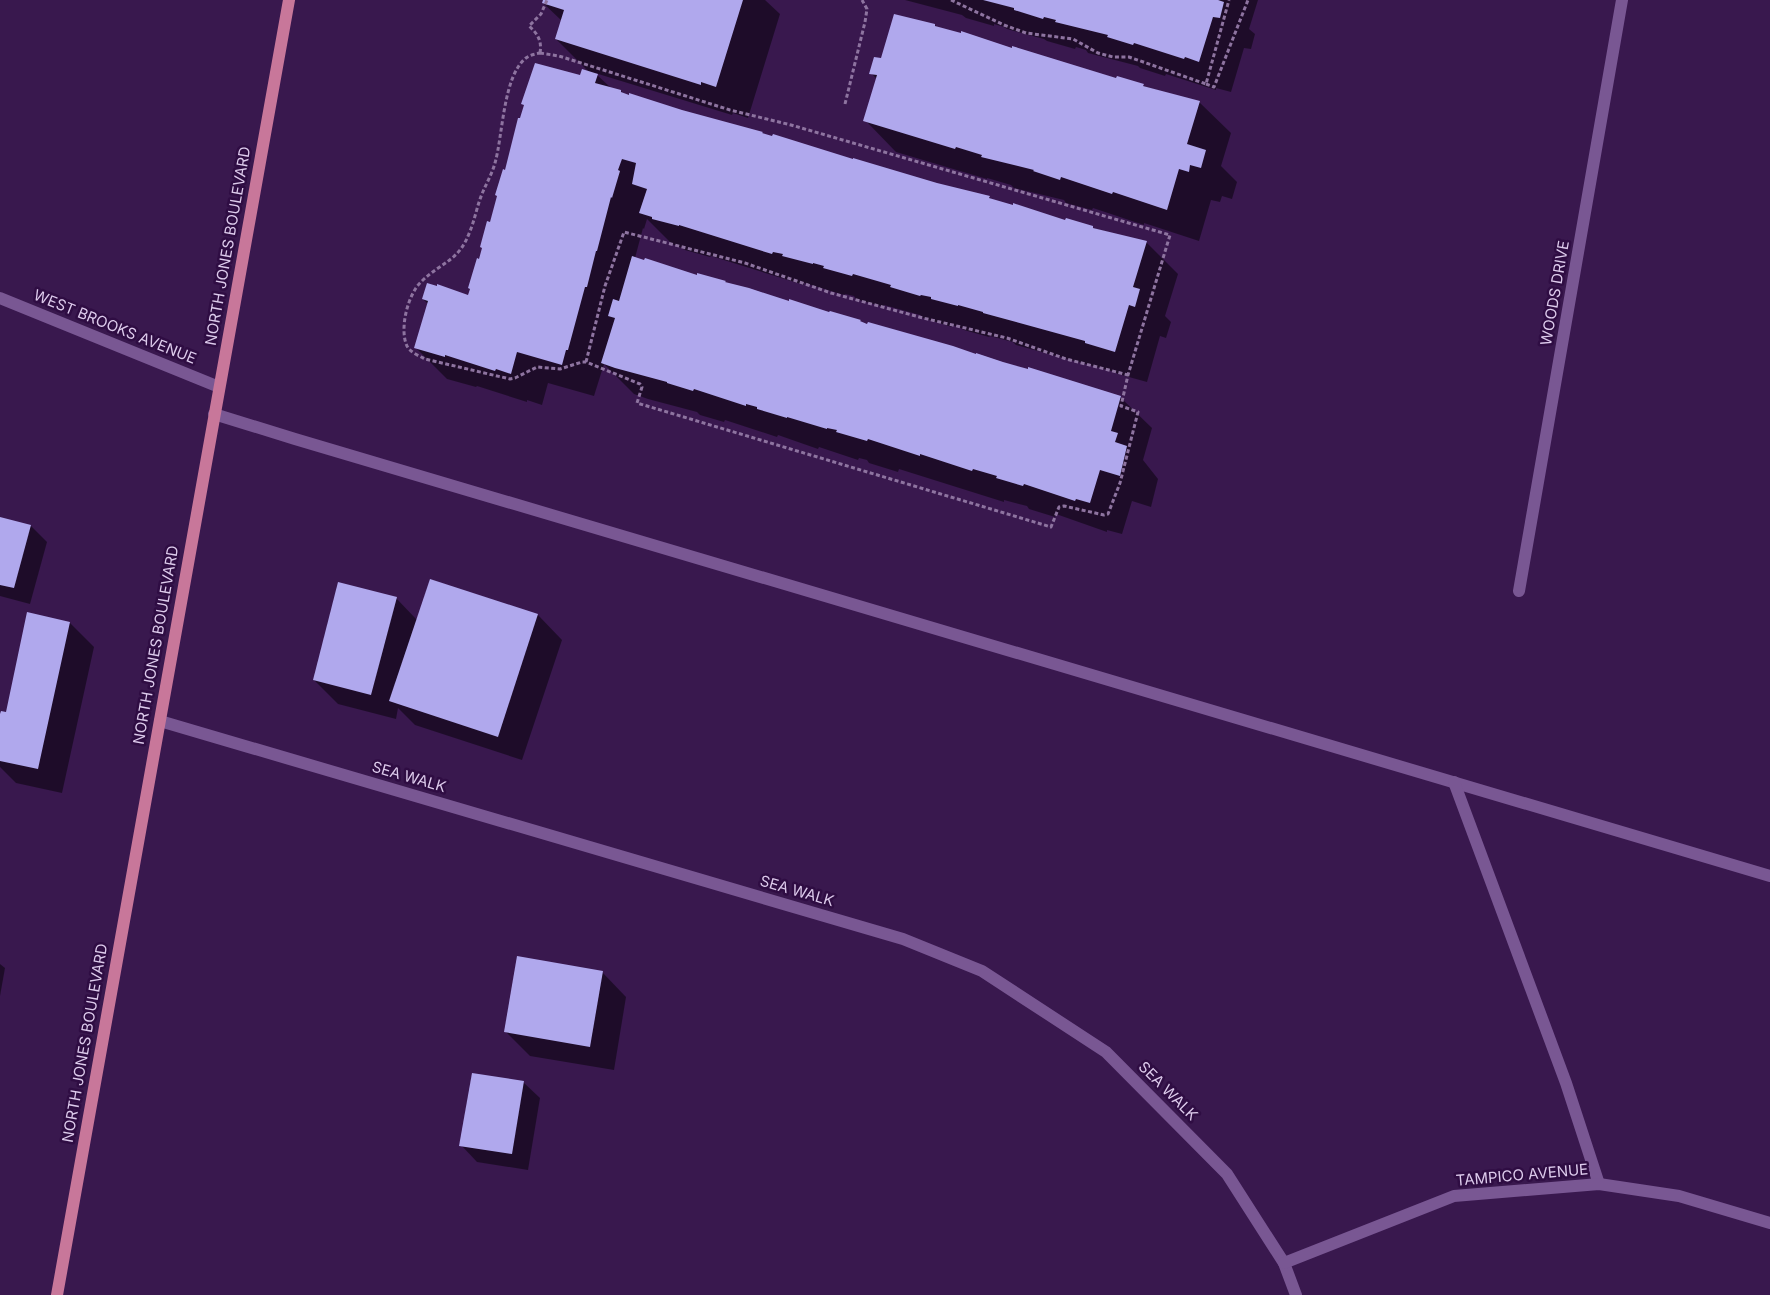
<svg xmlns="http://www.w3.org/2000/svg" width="1770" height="1295" viewBox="0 0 1770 1295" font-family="Inter,sans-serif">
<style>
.shadow{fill:#0007}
.building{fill:#b0a8ed}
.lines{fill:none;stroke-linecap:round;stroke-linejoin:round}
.path{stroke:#8e74a0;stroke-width:3;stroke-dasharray:4 2.5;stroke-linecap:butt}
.service{stroke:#795793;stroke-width:12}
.minor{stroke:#795793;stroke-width:12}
.primary{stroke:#c8779a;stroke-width:12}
.labels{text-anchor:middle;stroke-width:5;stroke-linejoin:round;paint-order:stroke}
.street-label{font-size:15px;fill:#ddcbec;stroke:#2f0d43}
</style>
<rect width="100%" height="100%" fill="#39184e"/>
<!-- shadow -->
<g class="shadow">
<polygon points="544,0 765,0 780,14 748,118 733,113 732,115 595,73 611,88 621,91 624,95 762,133 765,135 936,184 989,197 992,200 1066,221 1146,242 1178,274 1165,316 1171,322 1166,338 1160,336 1147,382 1118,374 1115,372 1016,345 1013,342 990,336 989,337 964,330 961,328 952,325 952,327 923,318 920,315 884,305 884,307 856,299 854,296 845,294 844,295 804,283 804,285 711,256 710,257 685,250 682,248 672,244 647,219 644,229 643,228 635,258 698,277 698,274 725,282 727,284 830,314 831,312 860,321 863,323 1120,397 1152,428 1143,460 1158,479 1151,507 1132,501 1122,534 1107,530 1107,532 1056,514 1055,517 1029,509 1027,506 1004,500 1004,502 899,469 898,472 869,463 867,460 859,458 858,460 819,447 818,449 778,435 777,437 725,420 724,422 700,415 697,412 648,399 634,394 604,364 594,396 548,383 542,405 527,400 527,402 477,386 476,387 447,379 416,348 428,304 423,299 469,296 505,171 581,77 590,73 556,39 562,21 543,3"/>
<polygon points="905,0 1216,0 1217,6 1219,0 1258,0 1249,29 1255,34 1251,49 1244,48 1231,92 1216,88 1216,90 1166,74 1165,76 1140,68 1138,66 1088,53 1086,50 1076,47 1075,49 1047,41 1044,39 1007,29 1004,27 994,24 994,26 966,18 962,15"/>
<polygon points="935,25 937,28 1013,49 1199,102 1231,133 1221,166 1237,182 1232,199 1222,196 1220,202 1211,200 1199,241 1144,223 1144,225 1093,208 1092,210 1066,203 1064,200 1014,188 1011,185 987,178 987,179 896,152 865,120 877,79 871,73 882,60"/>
<polygon points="0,518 31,526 47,542 30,604 0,596"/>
<polygon points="431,580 538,615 562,640 522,760 415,725 398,708 396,719 338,704 314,680 396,598 417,620"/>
<polygon points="70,623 94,647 62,793 16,783 0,767 0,720 7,713"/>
<polygon points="0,964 5,968 0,996"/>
<polygon points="602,972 626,997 614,1070 530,1056 505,1031"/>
<polygon points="523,1082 540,1098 528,1170 477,1162 461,1145"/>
</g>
<!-- building -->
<g class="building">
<polygon points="543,0 743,0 716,87 701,82 701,85 555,39 564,10 542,3"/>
<polygon points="983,0 1218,0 1224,2 1220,18 1213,17 1199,62 1185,57 1184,59 1134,43 1133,45 1107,37 1108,35 1055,22 1056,20 1044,17 1043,19 1014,10 1014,8"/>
<polygon points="894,14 935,24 935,26 961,33 961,31 1012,48 1012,46 1116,78 1117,76 1144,84 1143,86 1200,101 1187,144 1206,150 1201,168 1190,165 1189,172 1179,169 1167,210 1113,192 1112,194 1061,177 1060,180 1033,171 1034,170 981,157 982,155 956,147 955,149 863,121 877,75 869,74 874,57 881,58"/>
<polygon points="535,63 580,75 582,69 598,74 595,83 621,90 621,92 629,95 629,93 682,110 763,132 762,133 772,136 773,134 853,159 853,158 937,183 990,196 989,198 1013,205 1013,203 1065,220 1066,218 1093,226 1093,228 1147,241 1133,287 1140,289 1135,307 1129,305 1115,352 1085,343 1085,341 983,313 983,312 958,305 958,306 931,299 931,297 921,295 920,296 890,287 891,285 853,274 852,276 823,268 824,266 813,263 813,264 782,256 783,254 773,252 772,254 679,225 679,226 652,219 652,217 639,213 647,189 632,184 636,163 622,159 618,170 620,171 612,198 611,197 597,251 596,251 587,287 585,287 568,350 566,350 562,365 517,352 511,374 496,369 495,371 445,355 445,357 414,348 428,301 422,299 427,283 437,286 437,284 468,295 470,289 468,288 477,258 479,259 482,248 480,247 487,221 490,222 497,196 495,195 503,169 505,170 518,118 520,118 524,105 521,104"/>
<polygon points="632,256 644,260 645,258 697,275 697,273 726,281 725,282 749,288 789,301 789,299 829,312 830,311 861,320 860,321 867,324 868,322 953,346 976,354 976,353 1003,362 1028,369 1028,367 1121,396 1111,431 1118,433 1115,442 1127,446 1120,476 1100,470 1090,503 1076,499 1075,501 1024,484 1023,486 996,478 997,476 973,469 972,471 920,454 920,456 868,439 867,441 836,432 837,430 827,428 827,429 787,417 787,418 757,409 757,407 746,404 746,406 694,389 693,391 667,383 667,382 615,368 601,363 615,318 608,316 613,299 619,301"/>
<polygon points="0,517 31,525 14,588 0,585"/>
<polygon points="430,579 538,614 498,737 389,701"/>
<polygon points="338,582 397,597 371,695 313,680"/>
<polygon points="27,612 70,622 38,769 0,761 0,714 1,711 6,712"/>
<polygon points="517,956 603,971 590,1047 504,1032"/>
<polygon points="472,1073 524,1081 512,1154 459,1146"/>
</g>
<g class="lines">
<!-- path -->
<g class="path">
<polyline points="951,0 1004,25 1026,33 1073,39 1098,53 1113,57 1129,57 1206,84 1229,0"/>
<path d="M 540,53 L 559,56 L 730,110 L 791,125 L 1170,235 L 1128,375 L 1121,406 L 1138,412 L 1120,483 L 1108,514 L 1104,515 L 1064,506 L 1059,507 L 1051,527 L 637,403 L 642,387 L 640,384 L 586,362 L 582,362 L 560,369 L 537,367 L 515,378 L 510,379 L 425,359 C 419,356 410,352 407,346 C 399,329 408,294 421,282 C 442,261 459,262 470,231 C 475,219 477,206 482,194 C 486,184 492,174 495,163 C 503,135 503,76 526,58 C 530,55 535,54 540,53 Z"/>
<path d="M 540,53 C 542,41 538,34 529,26 L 541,14 L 547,0"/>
<polyline points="1206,84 1214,87 1248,0"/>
<polyline points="845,104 865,22 867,9 862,0"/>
<polyline points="586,362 605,286 624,232 745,263 831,293 923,318 1007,338 1066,359 1128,375"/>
</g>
<!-- service -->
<g class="service">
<polyline points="214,414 295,439 1770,876"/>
<polyline points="1454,782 1566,1083 1599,1184"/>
</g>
<!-- minor -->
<g class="minor">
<polyline points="0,298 219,387"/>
<polyline points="1519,591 1622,0"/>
<polyline points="160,721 903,939 982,971 1106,1052 1227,1174 1284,1263 1296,1295"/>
<polyline points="1284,1263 1454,1196 1599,1184 1679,1196 1770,1223"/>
</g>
<!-- primary -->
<polyline class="primary" points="57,1295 289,0"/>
</g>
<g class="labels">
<!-- street labels -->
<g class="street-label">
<text transform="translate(228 246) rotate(-80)" y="5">NORTH JONES BOULEVARD</text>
<text transform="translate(1555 293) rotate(-80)" y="5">WOODS DRIVE</text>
<text transform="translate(115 327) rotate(22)" y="5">WEST BROOKS AVENUE</text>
<text transform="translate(156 645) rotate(-80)" y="5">NORTH JONES BOULEVARD</text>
<text transform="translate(409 777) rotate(16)" y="5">SEA WALK</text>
<text transform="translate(797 891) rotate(16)" y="5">SEA WALK</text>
<text transform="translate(85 1043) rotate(-80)" y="5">NORTH JONES BOULEVARD</text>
<text transform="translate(1168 1091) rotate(45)" y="5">SEA WALK</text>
<text transform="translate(1522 1175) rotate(-5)" y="5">TAMPICO AVENUE</text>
</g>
</g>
</svg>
